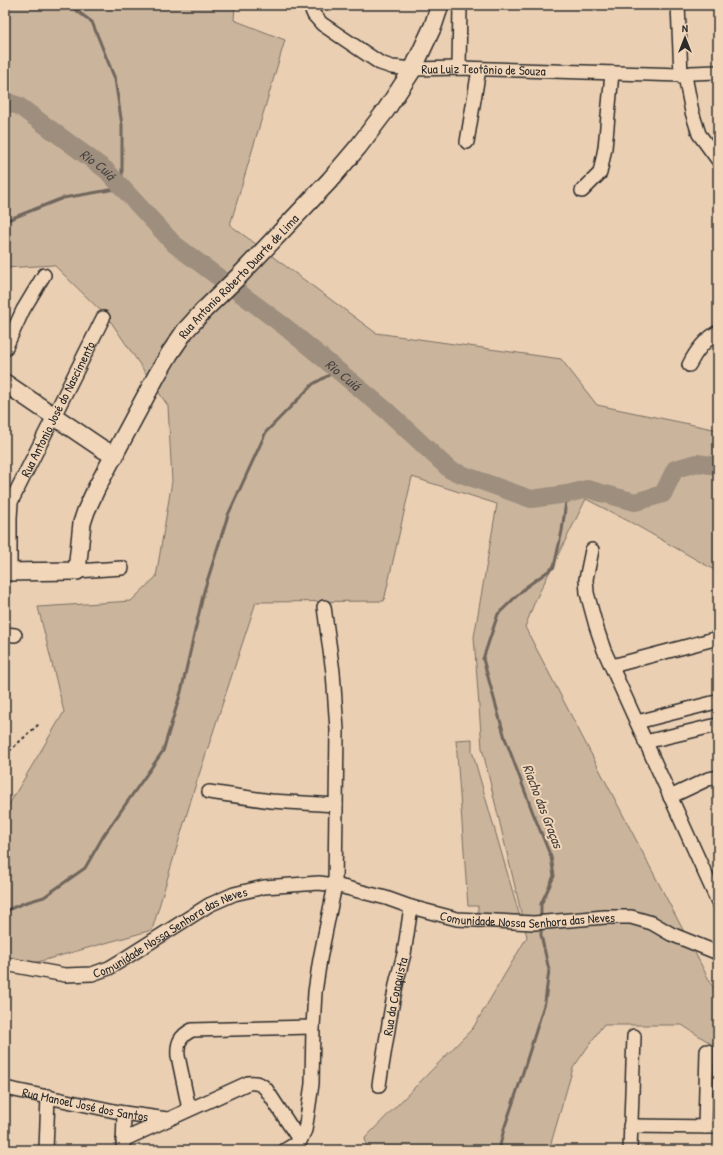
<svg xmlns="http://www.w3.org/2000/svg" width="723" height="1155" viewBox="0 0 723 1155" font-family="'Patrick Hand',sans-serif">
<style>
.green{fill:#cab49c;stroke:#7a7064}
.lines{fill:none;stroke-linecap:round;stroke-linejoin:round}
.stream{stroke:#70665c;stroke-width:3}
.river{stroke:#9e8e7d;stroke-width:18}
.minor-casing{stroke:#2b2b2b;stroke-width:16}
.major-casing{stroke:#2b2b2b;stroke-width:20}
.path{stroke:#2b2b2b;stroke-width:2;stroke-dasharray:3 3;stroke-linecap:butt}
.minor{stroke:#f2d6b9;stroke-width:13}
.major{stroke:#f2d6b9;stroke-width:17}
.labels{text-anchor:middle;stroke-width:4;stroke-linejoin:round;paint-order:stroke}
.street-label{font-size:13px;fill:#2b2b2b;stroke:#f2d6b9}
.water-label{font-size:14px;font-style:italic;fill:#484440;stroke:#f2d6b9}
</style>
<rect width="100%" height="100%" fill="#eacfb3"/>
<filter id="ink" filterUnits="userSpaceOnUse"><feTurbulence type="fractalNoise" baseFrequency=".025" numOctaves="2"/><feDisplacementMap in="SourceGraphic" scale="8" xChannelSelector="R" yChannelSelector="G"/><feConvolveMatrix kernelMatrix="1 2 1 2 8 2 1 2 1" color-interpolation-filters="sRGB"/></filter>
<g filter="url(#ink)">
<!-- green -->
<g class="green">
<polygon points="5,5 235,5 234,20 285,40 230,225 376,333 561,359 597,405 718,430 718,572 632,523 586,499 535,601 525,627 718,997 718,1048 682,1025 603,1025 573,1068 549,1150 367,1150 365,1138 473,1028 527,937 482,748 474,637 497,504 412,477 384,601 256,602 194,790 152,930 34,963 5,959 5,811 64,712 38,607 131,601 156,577 172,481 168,406 109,319 54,265 5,268"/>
<polygon points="472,739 472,751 520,917 478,914 478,906 468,906 456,740"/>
</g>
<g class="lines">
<!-- stream -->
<g class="stream">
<polyline points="5,221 63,198 122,188 122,125 115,79 92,22 69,5"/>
<polyline points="5,911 24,903 44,897 85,868 104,835 163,751 181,692 204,591 228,515 266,432 313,384 338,370"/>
<polyline points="541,918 541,904 554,876 551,857 533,813 505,738 483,659 498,614 526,587 554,567 562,531 567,494"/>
<polyline points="499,1150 504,1129 519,1085 545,1002 549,970 541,935 541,926"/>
</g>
<!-- river -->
<path class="river" id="s1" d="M 5,101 L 19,106 L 106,170 L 174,244 L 284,326 L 387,411 L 450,470 L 531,499 L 567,494 L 587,489 L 635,502 L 663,494 L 675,469 L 697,463 L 718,466"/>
<!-- minor casing -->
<g class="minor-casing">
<g id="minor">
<path id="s2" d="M 311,5 L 311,8 L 314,15 L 322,24 L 380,63 L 392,67 L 413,69 L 459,68 L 681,75 L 691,73 L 718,72"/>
<polyline points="678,5 681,75"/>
<polyline points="459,68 460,5"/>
<polyline points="681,75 686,81 692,112 699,134 718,160"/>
<polyline points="467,142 479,69"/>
<polyline points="582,191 600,173 605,148 612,73"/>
<polyline points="5,349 23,310 44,275"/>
<path d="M 689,365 C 696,351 704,340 718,332"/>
<polyline points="592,550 586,579 587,593 596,626 604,650 718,902"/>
<polyline points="77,571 122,568"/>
<path id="s3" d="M 10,572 L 10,518 L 11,502 L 103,318"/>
<polyline points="5,634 15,635"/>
<polyline points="612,666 718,638"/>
<polyline points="637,722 716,702"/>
<polyline points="645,742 717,725"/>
<polyline points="209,792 271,801 336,805"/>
<polyline points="670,797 708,779 718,777"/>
<path id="s4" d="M 5,964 L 65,975 L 92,974 L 109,968 L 127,957 L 209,905 L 234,894 L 264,887 L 319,883 L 335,885 L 386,898 L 411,907 L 457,919 L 534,923 L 605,917 L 631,917 L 652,923 L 671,934 L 718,953"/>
<path id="s5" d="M 379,1085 L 391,1011 L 397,980 L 404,954 L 411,907"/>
<path id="s6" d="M 5,1088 L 124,1113 L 167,1119"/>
<path d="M 189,1109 L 178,1056 C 177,1043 180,1036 192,1030 L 313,1027"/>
<polyline points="630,1126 718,1127"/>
<polyline points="705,1127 707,1051"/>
<path d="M 123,1140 L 248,1083 C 255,1082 261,1083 266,1089 L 300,1141"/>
<polyline points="46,1150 48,1096"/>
<polyline points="123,1150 124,1113"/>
<polyline points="285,1150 300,1141 305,1130 307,1118 312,1084 313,1027 315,992 320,959 335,885 337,730 333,672 324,607"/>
<polyline points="630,1150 634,1036"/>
</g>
</g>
<!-- major casing -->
<g class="major-casing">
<g id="major">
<polyline points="5,383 101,448 115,456"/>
<path id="s7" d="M 5,572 L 77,571 L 82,523 L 86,511 L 97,487 L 157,375 L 170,353 L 185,331 L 204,310 L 240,275 L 330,180 L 358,147 L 386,110 L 413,69 L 433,26 L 440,5"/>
</g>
</g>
<!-- path -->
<polyline class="path" points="5,755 40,723"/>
<!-- minor -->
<use href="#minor" class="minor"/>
<!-- major -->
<use href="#major" class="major"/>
</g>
</g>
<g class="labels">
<!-- street labels -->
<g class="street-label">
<text dy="5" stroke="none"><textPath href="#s2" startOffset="197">Rua Luiz Teotônio de Souza</textPath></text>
<text dy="5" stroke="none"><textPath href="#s7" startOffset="415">Rua Antonio Roberto Duarte de Lima</textPath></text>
<text dy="5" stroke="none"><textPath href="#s3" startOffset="174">Rua Antonio José do Nascimento</textPath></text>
<text dy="5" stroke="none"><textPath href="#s4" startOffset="551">Comunidade Nossa Senhora das Neves</textPath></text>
<text dy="5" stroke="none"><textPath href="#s4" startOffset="177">Comunidade Nossa Senhora das Neves</textPath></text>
<text dy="5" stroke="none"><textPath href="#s5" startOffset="90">Rua da Conquista</textPath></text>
<text dy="5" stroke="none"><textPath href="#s6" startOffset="82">Rua Manoel José dos Santos</textPath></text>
</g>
<!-- water labels -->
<g class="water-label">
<text dy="5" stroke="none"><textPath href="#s1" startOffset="113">Rio Cuiá</textPath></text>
<text dy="5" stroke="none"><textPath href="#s1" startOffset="437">Rio Cuiá</textPath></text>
<text transform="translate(543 806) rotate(69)" y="5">Riacho das Graças</text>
</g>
</g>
<!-- margin -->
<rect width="723" height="1155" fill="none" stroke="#f2d6b9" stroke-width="20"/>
<rect x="10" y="10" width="703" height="1135" fill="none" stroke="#2b2b2b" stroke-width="1.5" filter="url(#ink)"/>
<!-- north arrow -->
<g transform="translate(685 38)" stroke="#f2d6b9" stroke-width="3" paint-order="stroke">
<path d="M0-3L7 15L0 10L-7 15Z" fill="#2b2b2b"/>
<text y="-6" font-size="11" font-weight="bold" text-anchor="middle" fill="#2b2b2b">N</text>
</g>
</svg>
